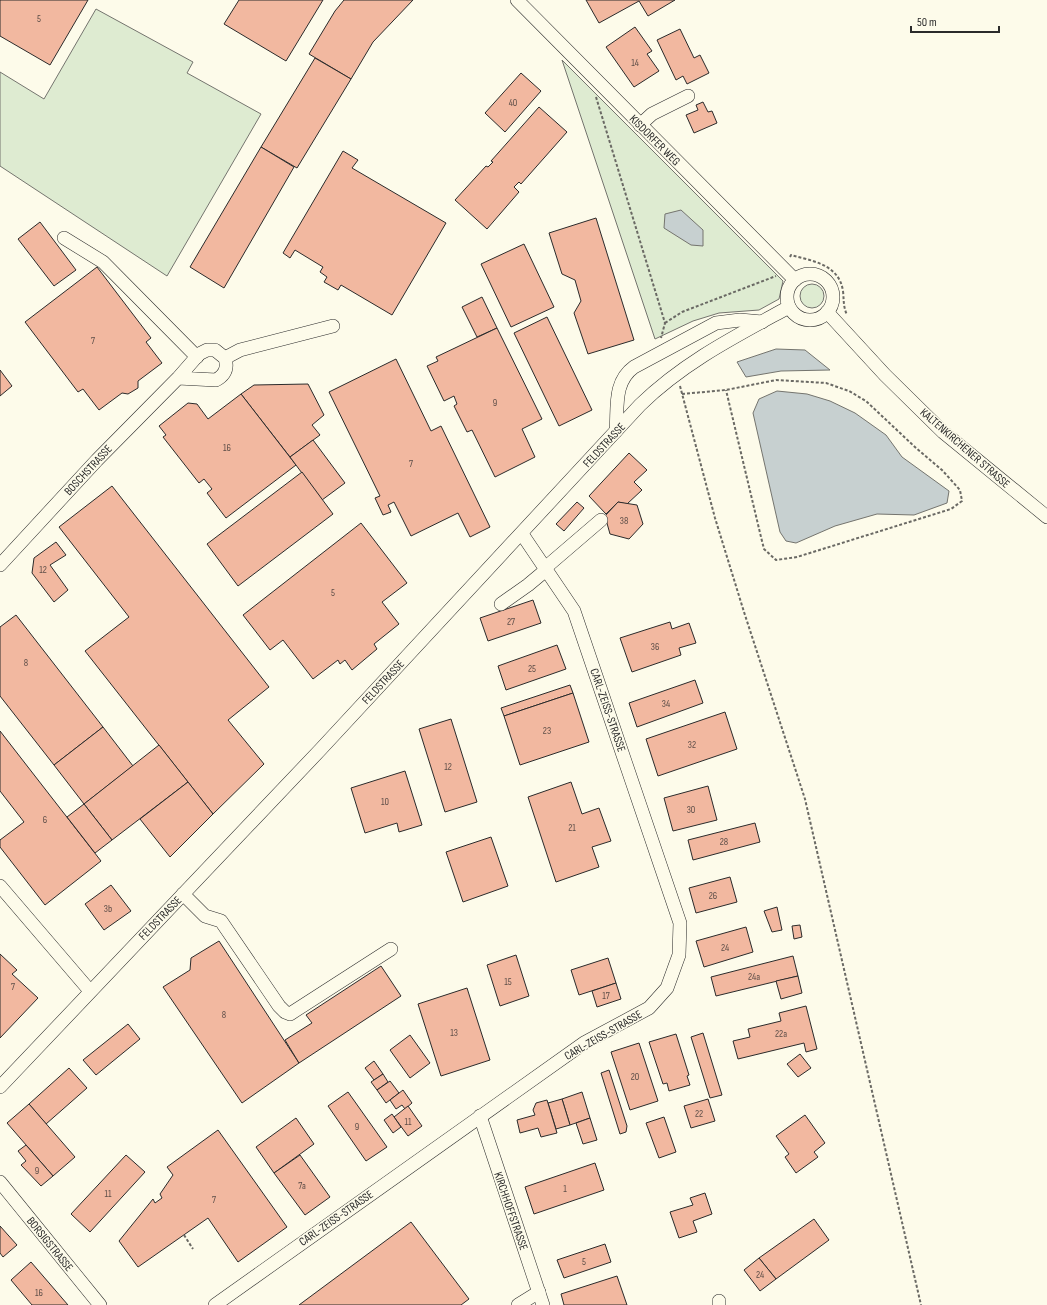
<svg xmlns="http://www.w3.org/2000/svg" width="1047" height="1305" viewBox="0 0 1047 1305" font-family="'Sofia Sans Condensed',sans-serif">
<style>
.green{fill:#deebd1;stroke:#74746e}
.water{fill:#c7d0d0;stroke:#74746e}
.building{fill:#f2b8a0;stroke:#2b2b2b}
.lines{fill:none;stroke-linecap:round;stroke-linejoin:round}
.minor-casing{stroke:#2b2b2b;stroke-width:14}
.path{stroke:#6a6964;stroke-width:2;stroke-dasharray:3 2;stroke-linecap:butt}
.minor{stroke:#fdfbea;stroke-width:13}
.labels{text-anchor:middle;stroke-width:3;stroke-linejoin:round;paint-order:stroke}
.number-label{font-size:10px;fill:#5d4e48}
.street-label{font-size:12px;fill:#2b2b2b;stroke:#fdfbea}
</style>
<rect width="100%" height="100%" fill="#fdfbea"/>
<!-- green -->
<g class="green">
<polygon points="96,9 193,62 187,73 261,114 167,276 0,166 0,72 44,99"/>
<polygon points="562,60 783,281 779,299 759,310 719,313 693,321 655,339"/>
<circle cx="812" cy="296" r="12"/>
</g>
<!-- water -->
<g class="water">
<polygon points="681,210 703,230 703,246 691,245 664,228 665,214"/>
<polygon points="776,349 805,350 830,370 781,371 746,377 737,362"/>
<polygon points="777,391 807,394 830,401 855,413 886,435 902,457 949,491 947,503 914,515 877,514 835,526 796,543 786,541 780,532 753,413 759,399"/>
</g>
<!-- building -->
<g class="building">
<polygon points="0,0 88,0 50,65 0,36"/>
<polygon points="239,0 323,0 286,61 224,24"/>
<polygon points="344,0 413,0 373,42 351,79 309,54 335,11"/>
<polygon points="586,0 675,0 648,16 639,1 599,23"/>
<polygon points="635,27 652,51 647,54 659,71 634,87 606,47"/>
<polygon points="680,29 694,58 700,55 709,73 687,84 683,76 676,80 657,40"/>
<polygon points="315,58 351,79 297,168 261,147"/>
<polygon points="521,73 541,91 505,132 485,113"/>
<polygon points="703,102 708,112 712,111 717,123 694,133 686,115 698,110 696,105"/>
<polygon points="539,107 567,132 521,184 519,182 514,187 519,192 487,229 455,200 486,166 488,167 493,162 491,161"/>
<polygon points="261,147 294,167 224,288 190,267"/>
<polygon points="343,151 358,160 352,168 446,223 392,315 341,285 338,290 324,282 327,277 320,272 323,267 295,250 290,258 283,253"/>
<polygon points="596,218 634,340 588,354 574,313 581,301 575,280 562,274 549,233"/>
<polygon points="40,222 76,270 54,286 18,239"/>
<polygon points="524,244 554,307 511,327 481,264"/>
<polygon points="97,267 151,338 146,342 162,363 138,381 138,388 128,394 122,393 99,410 83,389 78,392 25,322"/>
<polygon points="482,297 497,328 477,337 462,307"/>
<polygon points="547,317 592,410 559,426 514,333"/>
<polygon points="497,328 542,419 522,429 535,457 495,477 472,430 467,432 454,406 457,404 454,396 444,401 427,366 438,361 436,357"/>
<polygon points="396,359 431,431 441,426 490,527 470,537 458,513 411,536 394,502 388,505 391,512 383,515 375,498 380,496 329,392"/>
<polygon points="0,370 12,386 0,396"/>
<polygon points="308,384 324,415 312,425 320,435 290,457 241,394 254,385"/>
<polygon points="241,394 296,465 226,518 207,493 212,489 204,479 199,483 163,437 166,435 159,426 188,403 197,404 208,419"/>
<polygon points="313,440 345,483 322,500 290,457"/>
<polygon points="629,453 647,470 634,482 642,490 627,504 618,502 606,514 589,496"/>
<polygon points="302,472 333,514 238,586 207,544"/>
<polygon points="112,486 269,687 228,720 264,764 213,814 85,651 129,617 59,527"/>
<polygon points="577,502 584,508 564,531 556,524"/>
<polygon points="618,502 637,505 643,524 629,539 610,534 605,516"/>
<polygon points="361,523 407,583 382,602 399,624 374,644 377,649 352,670 345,660 340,664 338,660 313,679 283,640 270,650 243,615"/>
<polygon points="56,542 66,555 50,565 68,590 54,602 32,573 34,558"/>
<polygon points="533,600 541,623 488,641 480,618"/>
<polygon points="16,615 103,727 54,765 0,696 0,627"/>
<polygon points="670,622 672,629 689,623 696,643 679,648 681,655 632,672 620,638"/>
<polygon points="557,645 566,669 506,690 498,666"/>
<polygon points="695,680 703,703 637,727 629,703"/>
<polygon points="570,685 573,693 504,716 501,708"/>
<polygon points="573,693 589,742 520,765 504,716"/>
<polygon points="725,712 737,749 658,776 646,739"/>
<polygon points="451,719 477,802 445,812 419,729"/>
<polygon points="103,727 133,766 84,804 54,765"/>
<polygon points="0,731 101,861 45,905 0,847 0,840 24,822 0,791"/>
<polygon points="159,745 188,782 112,840 84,804"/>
<polygon points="405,771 422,825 399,832 397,823 365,833 351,788"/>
<polygon points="188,782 213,814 170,857 140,819"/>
<polygon points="571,782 582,814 599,808 611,841 592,847 599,867 556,882 528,797"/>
<polygon points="708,786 717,820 673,831 664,798"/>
<polygon points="84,804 112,840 95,853 67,817"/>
<polygon points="755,823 760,842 693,860 688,840"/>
<polygon points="491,837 508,886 463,902 446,852"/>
<polygon points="730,877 737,902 696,913 689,888"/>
<polygon points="111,885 131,911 104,930 85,904"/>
<polygon points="777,907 782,930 772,932 764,911"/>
<polygon points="800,925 802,937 794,939 792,926"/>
<polygon points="746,927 753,952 704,967 696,941"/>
<polygon points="219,941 299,1063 242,1103 163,987 190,970 191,958"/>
<polygon points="0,954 17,970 12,974 38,998 0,1038"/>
<polygon points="516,955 529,996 500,1006 487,965"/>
<polygon points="793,956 798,976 716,996 711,977"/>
<polygon points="608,958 616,983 579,995 571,970"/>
<polygon points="381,966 401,996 299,1063 285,1040 312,1023 306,1015"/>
<polygon points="798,976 802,993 781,999 776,981"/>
<polygon points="616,983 621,999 597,1007 592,991"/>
<polygon points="467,988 490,1060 441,1076 418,1004"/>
<polygon points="806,1006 817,1049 806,1052 804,1043 738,1059 733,1041 750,1037 748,1029 781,1021 779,1013"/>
<polygon points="128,1024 140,1039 96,1075 83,1060"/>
<polygon points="703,1033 722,1095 710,1098 691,1037"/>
<polygon points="676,1034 689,1075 687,1076 690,1085 669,1091 667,1083 663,1084 649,1042"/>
<polygon points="410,1035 430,1063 410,1078 390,1050"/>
<polygon points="639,1043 658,1101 630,1110 611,1052"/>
<polygon points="800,1054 811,1068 798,1077 787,1064"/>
<polygon points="374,1061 383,1074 374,1080 365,1068"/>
<polygon points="69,1068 87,1088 46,1124 29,1104"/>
<polygon points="609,1070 627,1126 626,1132 620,1134 601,1073"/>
<polygon points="383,1074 388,1082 377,1090 371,1082"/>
<polygon points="390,1081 399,1093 386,1103 377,1090"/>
<polygon points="403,1090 412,1103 405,1109 402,1105 396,1109 390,1100"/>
<polygon points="348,1092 387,1147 366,1161 328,1106"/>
<polygon points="582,1092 590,1118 570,1125 562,1099"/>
<polygon points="562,1099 570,1125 556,1129 548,1103"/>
<polygon points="708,1099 715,1121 691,1128 684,1106"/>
<polygon points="547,1100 557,1133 541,1137 538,1128 520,1133 517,1120 535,1115 533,1110 536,1103"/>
<polygon points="29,1104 75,1157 53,1176 7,1123"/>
<polygon points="408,1106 422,1126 408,1136 394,1117"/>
<polygon points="392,1114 401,1127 393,1133 384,1120"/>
<polygon points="805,1115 825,1143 814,1152 818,1157 796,1173 785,1157 789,1154 776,1136"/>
<polygon points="664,1117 676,1152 659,1158 646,1123"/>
<polygon points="296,1118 314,1144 274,1173 256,1147"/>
<polygon points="590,1118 597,1140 583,1144 576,1123"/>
<polygon points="218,1130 287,1227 238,1262 208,1218 138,1267 119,1241 153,1199 155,1203 162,1198 160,1194 173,1175 167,1167"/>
<polygon points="26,1145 53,1176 41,1186 21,1165 26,1161 18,1151"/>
<polygon points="126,1155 145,1172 90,1232 71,1214"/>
<polygon points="300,1155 330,1197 305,1215 274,1173"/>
<polygon points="595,1163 604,1190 534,1214 525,1187"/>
<polygon points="705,1193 712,1214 693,1221 697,1232 679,1238 670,1212 693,1205 690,1198"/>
<polygon points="814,1219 829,1240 776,1279 759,1258"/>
<polygon points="411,1222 469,1299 461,1305 299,1305"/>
<polygon points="0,1226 17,1245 3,1257 0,1253"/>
<polygon points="605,1244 611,1262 564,1278 557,1260"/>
<polygon points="759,1258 776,1279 760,1291 744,1270"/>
<polygon points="31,1262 68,1305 32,1305 11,1280"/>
<polygon points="617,1276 627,1305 564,1305 561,1294"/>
</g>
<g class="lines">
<!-- minor casing -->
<g class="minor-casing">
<g id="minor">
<polyline points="517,0 795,280"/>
<polyline points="640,125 652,114 688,96"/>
<polyline points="64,238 103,262 197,357"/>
<circle cx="810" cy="297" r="23"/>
<polyline points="827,312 885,375 943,432 1047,517"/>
<polyline points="225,358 240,350 333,326"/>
<path d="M 616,431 C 618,408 613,382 634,367 L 716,323 L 740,320 L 762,322"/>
<path d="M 0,565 L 97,460 L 178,378 L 199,354 L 207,350 L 215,350 L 225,358 C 228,368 225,375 216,380 L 178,378"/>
<polyline points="545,568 601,520"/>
<polyline points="501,604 528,585 546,570"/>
<polyline points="0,886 90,991"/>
<polyline points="183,894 205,916 221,921 279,1006 285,1012 290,1014 391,949"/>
<path d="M 0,1087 L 320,750 L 640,405 C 684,362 736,336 789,307"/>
<polyline points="480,1116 543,1305"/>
<polyline points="0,1182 100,1305"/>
<polyline points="719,1301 719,1305"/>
<polyline points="215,1305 584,1043 649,1008 667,988 679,955 680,923 574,611 522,534"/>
<polyline points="518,1305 539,1292"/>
</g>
</g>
<!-- path -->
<g class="path">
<polyline points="596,97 665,323 661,338"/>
<path d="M 790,257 L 791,255 C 812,261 839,264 843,291 C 844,300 843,306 847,315"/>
<polyline points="665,323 682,312 776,276"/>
<polyline points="680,386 715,518 744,612 805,799 921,1305"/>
<polyline points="682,394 726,390 776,380 826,383 849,391 866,401 916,448 942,470 960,490 962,501 951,509 797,557 776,560 764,549 761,537 726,390"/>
<polyline points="184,1235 193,1249"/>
</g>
<!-- minor -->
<use href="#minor" class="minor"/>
</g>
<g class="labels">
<!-- number labels -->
<g class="number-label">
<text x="39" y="22">5</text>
<text x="635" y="66">14</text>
<text x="513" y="106">40</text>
<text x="93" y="344">7</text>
<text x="495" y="406">9</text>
<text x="227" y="451">16</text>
<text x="411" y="467">7</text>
<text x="624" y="524">38</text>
<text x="43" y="573">12</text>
<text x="333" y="596">5</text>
<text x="511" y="625">27</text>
<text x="655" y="650">36</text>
<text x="26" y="666">8</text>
<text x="532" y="672">25</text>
<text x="666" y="707">34</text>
<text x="547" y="734">23</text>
<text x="692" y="748">32</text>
<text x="448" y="770">12</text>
<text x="385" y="805">10</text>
<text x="691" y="813">30</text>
<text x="45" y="823">6</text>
<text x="572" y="831">21</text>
<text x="724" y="845">28</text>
<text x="713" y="899">26</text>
<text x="108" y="912">3b</text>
<text x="725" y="951">24</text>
<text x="754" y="980">24a</text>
<text x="508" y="985">15</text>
<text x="13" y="990">7</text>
<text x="606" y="999">17</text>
<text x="224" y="1018">8</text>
<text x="454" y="1036">13</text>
<text x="781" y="1037">22a</text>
<text x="635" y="1080">20</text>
<text x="699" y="1117">22</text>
<text x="408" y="1125">11</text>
<text x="357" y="1130">9</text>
<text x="37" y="1174">9</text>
<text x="302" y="1189">7a</text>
<text x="565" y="1192">1</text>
<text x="108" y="1197">11</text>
<text x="214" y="1203">7</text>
<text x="584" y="1265">5</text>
<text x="760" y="1278">24</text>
<text x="39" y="1296">16</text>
</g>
<!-- street labels -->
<g class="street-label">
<text transform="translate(655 140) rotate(45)" y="4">KISDORFER WEG</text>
<text transform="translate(604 445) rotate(-47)" y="4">FELDSTRASSE</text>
<text transform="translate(965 448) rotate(41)" y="4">KALTENKIRCHENER STRASSE</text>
<text transform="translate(88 470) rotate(-47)" y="4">BOSCHSTRASSE</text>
<text transform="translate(383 682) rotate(-47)" y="4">FELDSTRASSE</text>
<text transform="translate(608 710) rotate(71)" y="4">CARL-ZEISS-STRASSE</text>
<text transform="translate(160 918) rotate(-46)" y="4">FELDSTRASSE</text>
<text transform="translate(603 1035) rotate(-30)" y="4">CARL-ZEISS-STRASSE</text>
<text transform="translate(511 1211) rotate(71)" y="4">KIRCHHOFFSTRASSE</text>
<text transform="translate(336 1218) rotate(-35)" y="4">CARL-ZEISS-STRASSE</text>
<text transform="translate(50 1244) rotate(51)" y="4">BORSIGSTRASSE</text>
</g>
</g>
<!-- scale -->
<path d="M911 26v6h88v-6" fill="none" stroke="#2b2b2b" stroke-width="2"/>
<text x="917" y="26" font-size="12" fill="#2b2b2b" stroke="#fdfbea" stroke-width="3" paint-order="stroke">50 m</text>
</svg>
